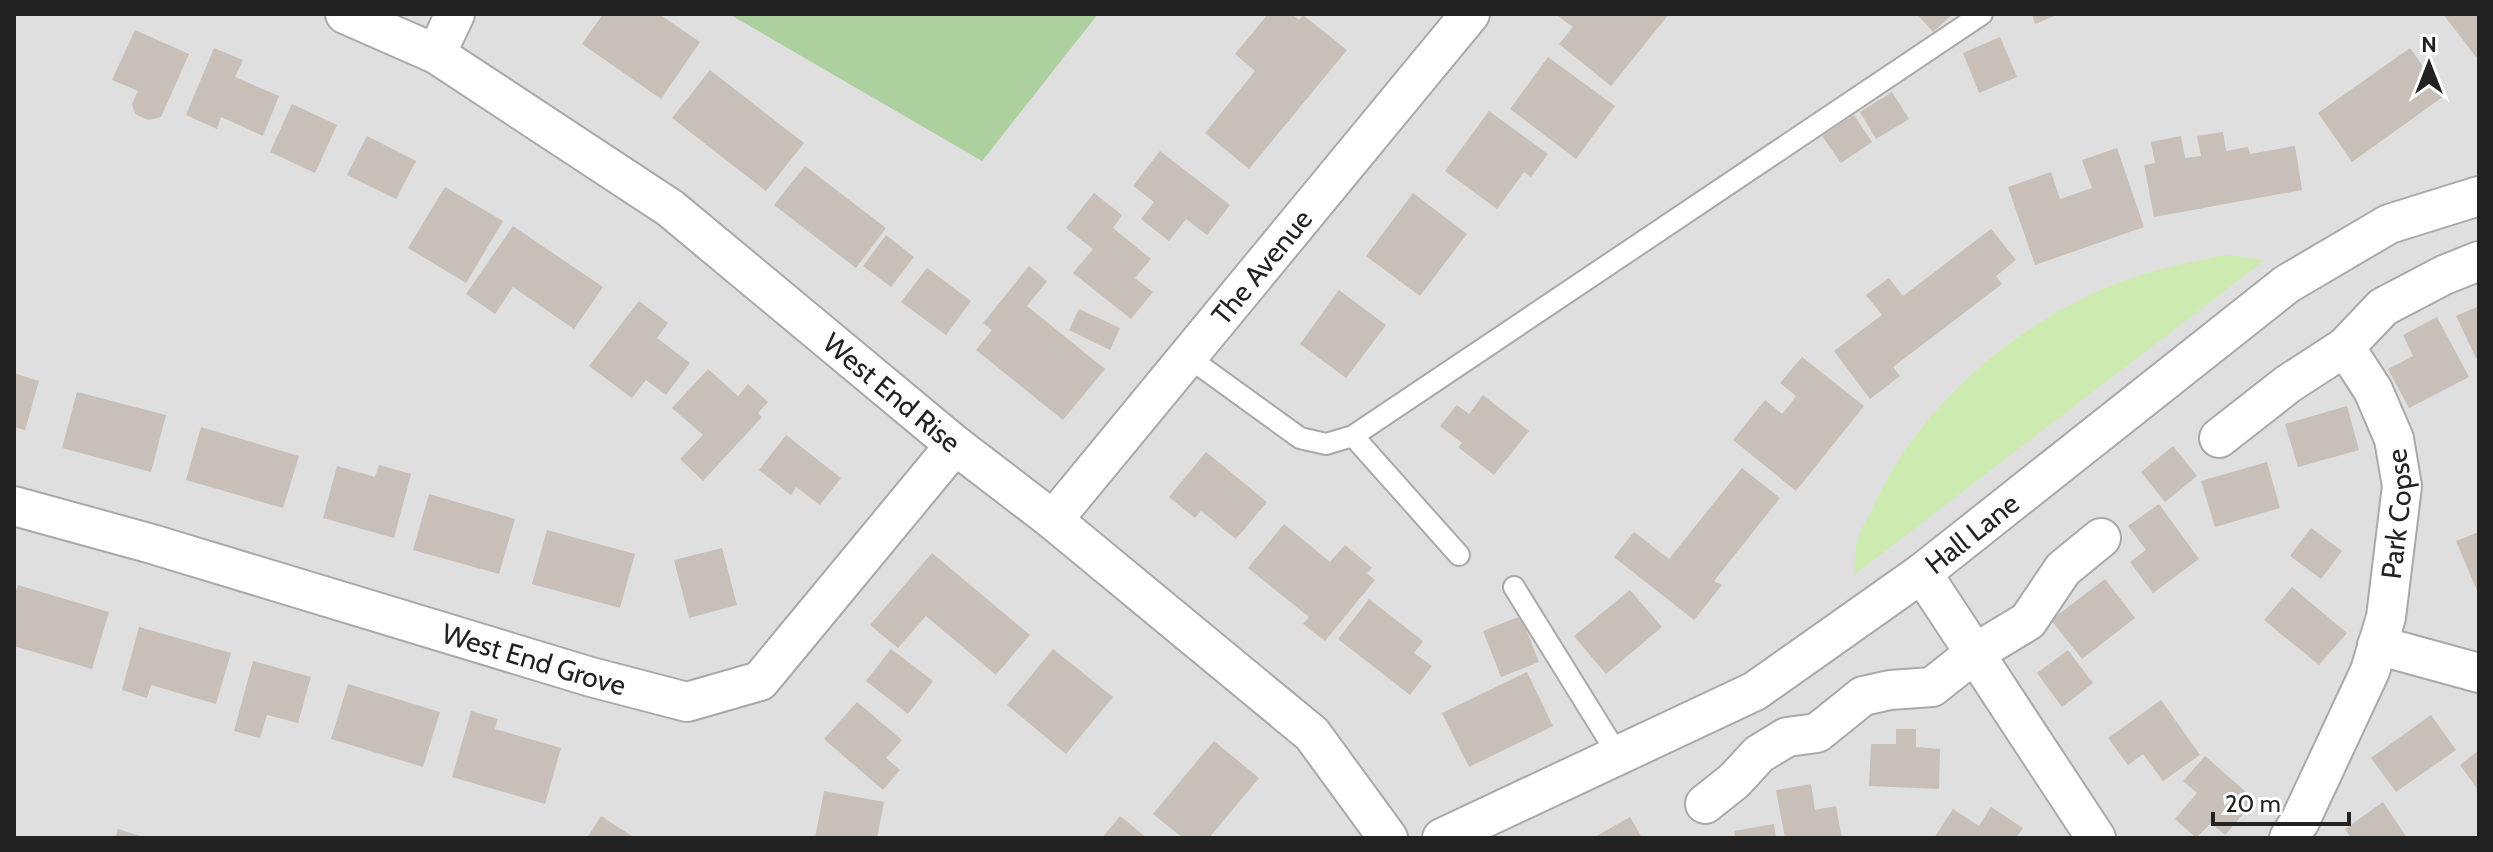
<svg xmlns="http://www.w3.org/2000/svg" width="2493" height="852" viewBox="0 0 2493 852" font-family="Cabin,sans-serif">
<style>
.residential{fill:#e0dfdf}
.grass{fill:#cdebb0}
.forest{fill:#add19e}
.building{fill:#c7bfb8}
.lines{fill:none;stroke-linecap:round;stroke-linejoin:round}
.lane-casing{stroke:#a9a9a9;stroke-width:24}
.street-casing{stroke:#a9a9a9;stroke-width:42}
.lane{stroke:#fff;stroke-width:20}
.street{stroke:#fff;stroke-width:38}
.labels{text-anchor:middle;stroke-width:6;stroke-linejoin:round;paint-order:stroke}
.street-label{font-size:28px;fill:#222;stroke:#fff}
</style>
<rect width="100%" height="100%" fill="#f2efe9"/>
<!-- residential -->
<rect class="residential" x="14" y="14" width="2465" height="824"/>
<!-- grass -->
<path class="grass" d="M 2225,255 L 2265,260 L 1854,575 C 1855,564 1855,550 1858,539 C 1862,526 1871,513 1876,501 C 1919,411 1998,340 2086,297 C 2129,275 2178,264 2225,255 Z"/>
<!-- forest -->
<polygon class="forest" points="729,14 1098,14 982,161"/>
<!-- building -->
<g class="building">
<polygon points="603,14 659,14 700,42 661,99 582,44"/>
<polygon points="1268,14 1292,14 1299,20 1303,15 1347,50 1249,169 1205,133 1255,71 1235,54"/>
<polygon points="1560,14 1669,14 1611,86 1559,44 1573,27 1558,16"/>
<polygon points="1917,14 1953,14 1933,32"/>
<polygon points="2032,14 2059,14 2035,24"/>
<polygon points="2443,14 2479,14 2479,55 2476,57"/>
<polygon points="135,30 189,54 161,117 148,120 135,114 132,104 138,91 112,80"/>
<polygon points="2000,37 2017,77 1979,93 1963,53"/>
<polygon points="214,48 243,60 235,77 279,96 263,136 221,117 217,129 186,115"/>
<polygon points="2410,48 2444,96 2352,162 2318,113"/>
<polygon points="1548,57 1615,106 1576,159 1510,109"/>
<polygon points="710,70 804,143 766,191 672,118"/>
<polygon points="1892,92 1909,119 1876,139 1860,112"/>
<polygon points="292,104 337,125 315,173 270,152"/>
<polygon points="1489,111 1548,154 1531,177 1524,172 1497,209 1445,171"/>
<polygon points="1854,115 1872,142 1841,163 1822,136"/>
<polygon points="2223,132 2226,151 2248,147 2250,154 2295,146 2302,190 2154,217 2144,165 2155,163 2151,142 2181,136 2185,158 2201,156 2197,136"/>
<polygon points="367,136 416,161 396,199 347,175"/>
<polygon points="2117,148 2144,227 2035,265 2008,187 2051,172 2060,199 2092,188 2082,160"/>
<polygon points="1160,151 1230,205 1207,235 1186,219 1169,241 1141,219 1154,202 1133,186"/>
<polygon points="805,166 886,228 856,268 774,205"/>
<polygon points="445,187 503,221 466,283 408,248"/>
<polygon points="1094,193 1122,215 1113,228 1151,259 1135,278 1153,292 1131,319 1073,273 1093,249 1066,228"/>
<polygon points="1413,193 1467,234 1420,296 1366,256"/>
<polygon points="513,226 603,287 574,329 513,287 495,314 466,294"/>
<polygon points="1991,229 2016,260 1996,276 2002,284 1893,367 1900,376 1870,399 1834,351 1882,315 1866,295 1889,278 1903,296"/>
<polygon points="886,235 914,257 891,287 863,266"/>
<polygon points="1029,266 1047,281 1027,306 1105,369 1063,420 976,350 992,330 983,323"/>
<polygon points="927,268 971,301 946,335 901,302"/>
<polygon points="1339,290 1386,325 1346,378 1300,344"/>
<polygon points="639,301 668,323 657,338 690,363 666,395 646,380 632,398 589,366"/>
<polygon points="2479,306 2479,357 2476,358 2456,316"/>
<polygon points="1079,309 1120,328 1110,350 1069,330"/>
<polygon points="2437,317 2469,377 2409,408 2388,369 2413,356 2403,335"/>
<polygon points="1802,357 1864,406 1796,491 1733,440 1765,400 1782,414 1788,407 1796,396 1780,383"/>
<polygon points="708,369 738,396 748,384 768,402 758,413 762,417 703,481 680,459 703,435 672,408"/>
<polygon points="14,373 39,381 25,430 14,427"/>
<polygon points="77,392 166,415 151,472 62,448"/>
<polygon points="1483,395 1529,431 1494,475 1458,447 1462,443 1440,426 1457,405 1469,414"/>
<polygon points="2347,406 2359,450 2298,467 2285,424"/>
<polygon points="201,427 299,456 283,508 186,480"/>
<polygon points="786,435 841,478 820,505 796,487 791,495 759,470"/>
<polygon points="2173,446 2197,476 2165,502 2141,472"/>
<polygon points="1206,452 1267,502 1236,539 1201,511 1195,518 1169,497"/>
<polygon points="2267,462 2280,508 2215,527 2201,481"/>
<polygon points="379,465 411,474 394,538 323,518 337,466 375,477"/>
<polygon points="1742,468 1780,498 1714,581 1722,585 1694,620 1614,557 1634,532 1669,559"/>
<polygon points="429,494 515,519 499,574 413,550"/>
<polygon points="2159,504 2199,559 2153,593 2130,562 2146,550 2128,526"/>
<polygon points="1284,524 1330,562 1345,545 1372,568 1367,573 1375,580 1325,641 1303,624 1309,617 1248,568"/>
<polygon points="2311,528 2342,551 2321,579 2290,556"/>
<polygon points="547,530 635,554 620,608 532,584"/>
<polygon points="2479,532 2479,595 2456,541"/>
<polygon points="722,548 737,605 689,618 674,560"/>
<polygon points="932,553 1030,635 996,675 926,616 898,648 870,625"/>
<polygon points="2105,579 2135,618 2082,659 2051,620"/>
<polygon points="18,585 109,612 92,669 14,646 14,597"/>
<polygon points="2292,587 2347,633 2319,665 2264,620"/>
<polygon points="1630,590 1662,627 1606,674 1574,636"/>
<polygon points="1369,599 1423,641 1414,653 1432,666 1410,695 1338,639"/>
<polygon points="1521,616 1539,662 1501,677 1483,631"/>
<polygon points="139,627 231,653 216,704 151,685 147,698 122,690"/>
<polygon points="891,649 933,681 908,714 866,681"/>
<polygon points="1053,649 1113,697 1066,754 1007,705"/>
<polygon points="2068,650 2093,683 2062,707 2037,673"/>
<polygon points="253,661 311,677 298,723 267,715 260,738 234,731"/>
<polygon points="1527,672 1553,726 1469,767 1442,713"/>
<polygon points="348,684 440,712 423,767 331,739"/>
<polygon points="2161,700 2200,755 2163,781 2143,754 2128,765 2108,738"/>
<polygon points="857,702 902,740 886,758 900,770 883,790 824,739"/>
<polygon points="471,711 498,719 495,729 561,748 545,804 452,777"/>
<polygon points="2431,715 2456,750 2396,792 2371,758"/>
<polygon points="1896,729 1916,729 1916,747 1940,749 1939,789 1869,786 1871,744 1896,744"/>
<polygon points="1214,741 1259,778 1209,838 1183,838 1153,814"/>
<polygon points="2479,750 2479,791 2460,765"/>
<polygon points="2205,756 2255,800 2225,835 2211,823 2196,838 2175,819 2197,793 2183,781"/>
<polygon points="1811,784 1815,810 1836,806 1842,838 1785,838 1776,790"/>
<polygon points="824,791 884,802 877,838 815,838"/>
<polygon points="2383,802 2407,838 2351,838 2345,829"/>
<polygon points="1991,807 2023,828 2016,838 1934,838 1953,809 1979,826"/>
<polygon points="601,816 635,838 587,838"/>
<polygon points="1120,816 1147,838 1102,838"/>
<polygon points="1630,817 1642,838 1593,838"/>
<polygon points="1774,824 1776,838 1735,838 1734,831"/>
<polygon points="118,829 144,837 144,838 115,838"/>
</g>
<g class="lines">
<!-- lane casing -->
<g class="lane-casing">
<g id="lane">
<polyline points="1188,357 1300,438 1326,444 1353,436 1982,14"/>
<polyline points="1353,436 1459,555"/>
<polyline points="1514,587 1618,755"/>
</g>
</g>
<!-- street casing -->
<g class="street-casing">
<g id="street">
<path id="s1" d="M 345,14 L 436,54 L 670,208 L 955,445 L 1053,520 L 1312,734 L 1388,838"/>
<polyline points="436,54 455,14"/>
<polyline points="2219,438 2288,384 2345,347 2383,307 2444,275 2479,261"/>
<path id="s2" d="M 14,506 L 152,544 L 591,677 L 687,702 L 760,681 L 955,445"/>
<path id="s3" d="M 1053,520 L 1470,14"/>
<polyline points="1922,573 2096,838"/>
<polyline points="2377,645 2479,673"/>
<polyline points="1705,804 1734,781 1759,754 1787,737 1817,733 1863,696 1890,690 1932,687 1975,653 2028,621 2063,569 2101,538"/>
<path id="s4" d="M 1442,838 L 1755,691 L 1922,573 L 2287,284 L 2389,224 L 2479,196"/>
<path id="s5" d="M 2289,838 L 2300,821 L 2370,671 L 2386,617 L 2402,486 L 2394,439 L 2373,390 L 2345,347"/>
</g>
</g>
<!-- lane -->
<use href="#lane" class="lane"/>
<!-- street -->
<use href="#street" class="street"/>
</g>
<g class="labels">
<!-- street labels -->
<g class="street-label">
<text dy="10" stroke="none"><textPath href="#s3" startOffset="328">The Avenue</textPath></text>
<text dy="10" stroke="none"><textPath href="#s1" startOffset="668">West End Rise</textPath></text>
<text dy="10" stroke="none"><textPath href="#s5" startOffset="346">Park Copse</textPath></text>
<text dy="10" stroke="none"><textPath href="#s4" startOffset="614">Hall Lane</textPath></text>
<text dy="10" stroke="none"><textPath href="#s2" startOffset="542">West End Grove</textPath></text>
</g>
</g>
<!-- border -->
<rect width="2493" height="852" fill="none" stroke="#222222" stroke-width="32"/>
<!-- north arrow -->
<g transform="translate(2429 64)" stroke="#ffffff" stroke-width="6" paint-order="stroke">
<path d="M0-6L14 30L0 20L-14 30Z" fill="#222222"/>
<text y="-12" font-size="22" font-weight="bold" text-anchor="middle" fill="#222222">N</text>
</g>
<!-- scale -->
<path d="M2213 812v12h136v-12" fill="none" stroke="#222222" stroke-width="4"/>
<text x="2225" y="812" font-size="24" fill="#222222" stroke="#ffffff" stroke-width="6" paint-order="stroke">20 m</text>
</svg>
